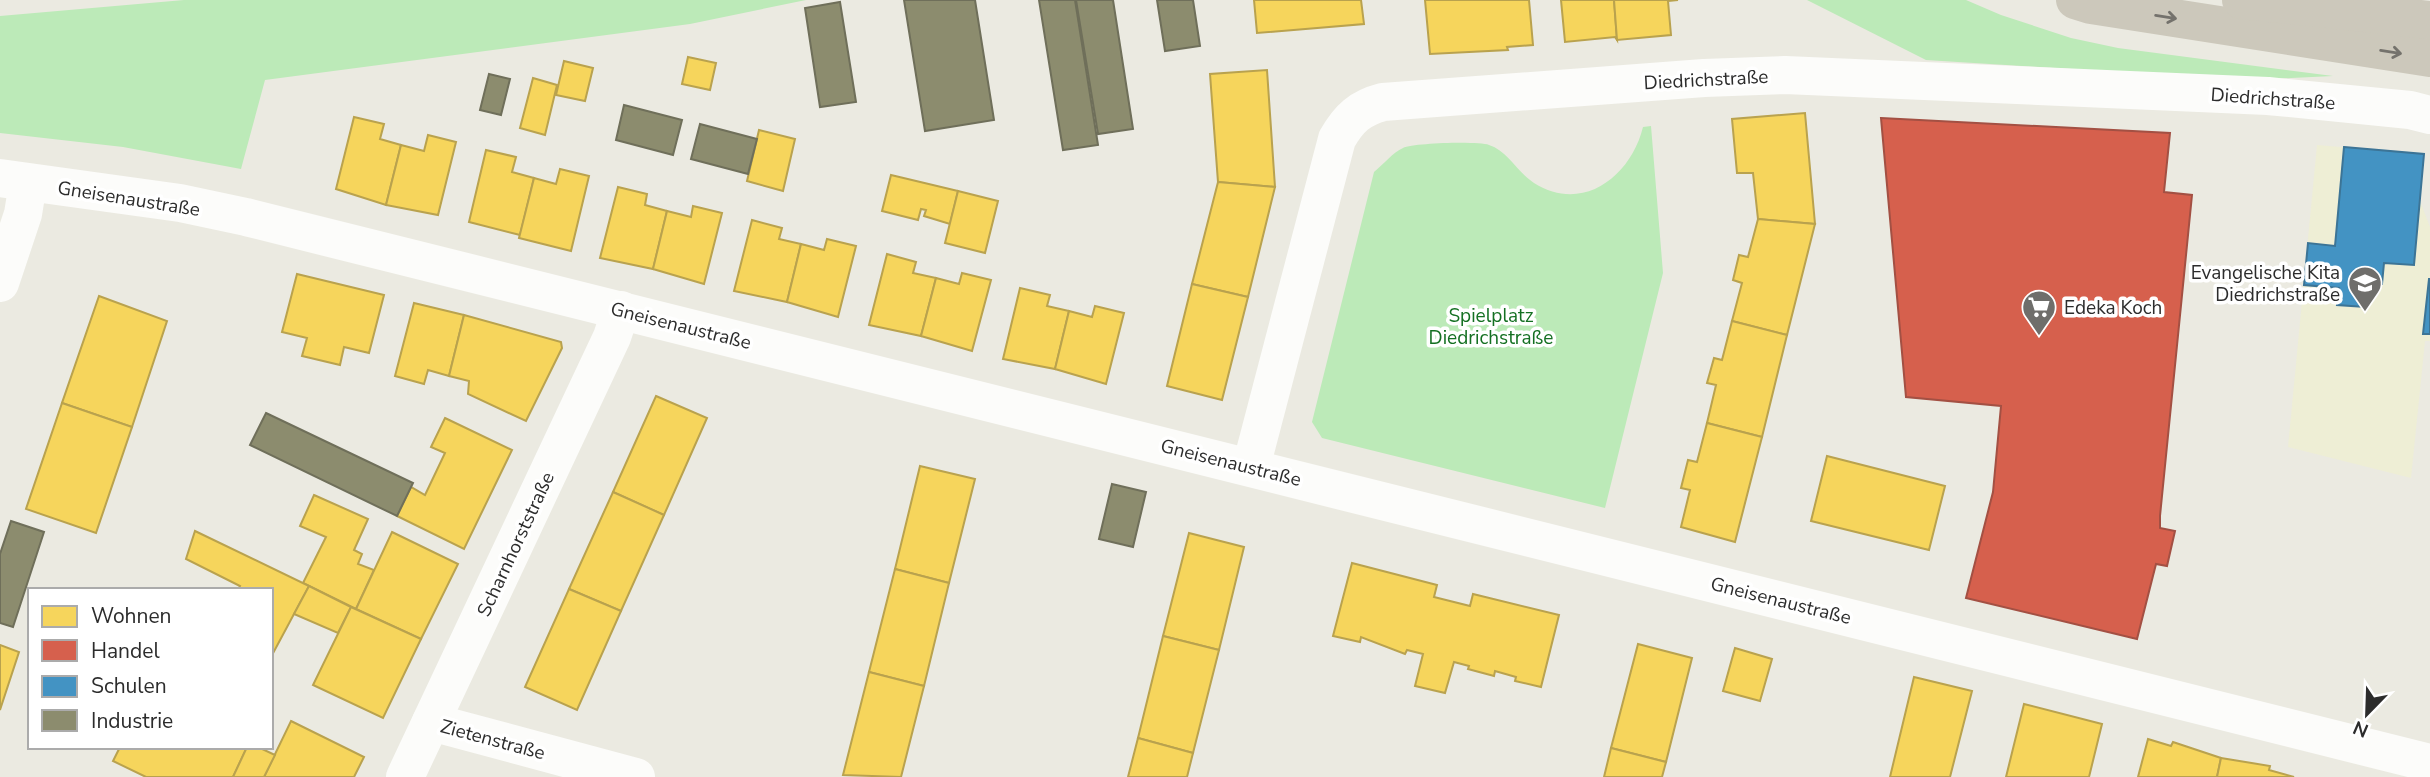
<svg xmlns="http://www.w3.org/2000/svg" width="2430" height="777" viewBox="0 0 2430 777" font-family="'Nunito Sans',sans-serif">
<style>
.education{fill:#eeeed5}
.green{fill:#bceab8}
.homes{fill:#f6d55c;stroke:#b9a24e;stroke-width:2}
.shops{fill:#d6604d;stroke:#a35043;stroke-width:2}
.schools{fill:#4393c3;stroke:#3c7496;stroke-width:2}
.industry{fill:#8c8c6e;stroke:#6f6f5a;stroke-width:2}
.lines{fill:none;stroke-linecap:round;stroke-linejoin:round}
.minor{stroke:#fcfcfa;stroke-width:38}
.highway{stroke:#ccc8bb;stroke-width:38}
.oneway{stroke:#74726c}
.labels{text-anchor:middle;stroke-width:7;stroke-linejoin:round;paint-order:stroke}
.street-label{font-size:19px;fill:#2c2c2c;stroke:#fff}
.poi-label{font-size:19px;fill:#2c2c2c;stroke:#fff;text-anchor:end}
.park-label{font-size:19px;fill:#147022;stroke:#fff}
</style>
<rect width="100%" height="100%" fill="#ebeae1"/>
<!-- education -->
<polygon class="education" points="2317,145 2424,154 2420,201 2430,227 2430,341 2425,341 2411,478 2288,447"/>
<!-- green -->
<g class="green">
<polygon points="184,0 806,0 690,24 265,80 241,169 123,147 0,133 0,16"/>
<polygon points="1807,0 1966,0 2001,15 2071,38 2118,48 2333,76 2248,80 1926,60"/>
<path d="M 1651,126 L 1663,273 L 1605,508 L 1322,438 L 1312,422 L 1374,172 C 1383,165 1393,152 1403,148 C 1414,143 1478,141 1489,145 C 1508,151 1517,172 1534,183 C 1583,214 1631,176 1643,127 Z"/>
</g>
<!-- homes -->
<g class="homes">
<polygon points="1254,0 1361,0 1364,24 1257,33"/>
<polygon points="1425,0 1529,0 1533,45 1507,47 1508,50 1430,54"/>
<polygon points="1561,0 1614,0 1617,40 1615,37 1565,42"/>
<polygon points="1614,0 1678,0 1668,1 1671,35 1617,40"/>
<polygon points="688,57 716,63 710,90 682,84"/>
<polygon points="564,61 593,68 585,101 556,95"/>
<polygon points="1267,70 1275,187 1218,182 1210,74"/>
<polygon points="533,78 557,85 545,135 520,128"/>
<polygon points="1805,113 1815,224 1758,219 1753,173 1737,173 1732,119"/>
<polygon points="354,117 384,124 380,139 401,145 386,205 336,189"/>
<polygon points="759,130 795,139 783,191 747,181"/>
<polygon points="428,135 456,142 438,215 386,205 401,145 424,151"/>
<polygon points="486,150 516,157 512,172 534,178 520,235 469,222"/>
<polygon points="560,169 589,176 571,251 519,238 534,178 556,184"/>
<polygon points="891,175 958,191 950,224 924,216 926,210 921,209 918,220 882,211"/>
<polygon points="1218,182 1275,187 1248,297 1192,284"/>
<polygon points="618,187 647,194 645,205 667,211 653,269 600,258"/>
<polygon points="958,191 998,201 985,253 945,243"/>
<polygon points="693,206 722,213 704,284 653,269 667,211 691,217"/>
<polygon points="1758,219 1815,224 1787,335 1732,321 1742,283 1733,280 1739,255 1748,257"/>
<polygon points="752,220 782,228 779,239 801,244 787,302 734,291"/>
<polygon points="827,239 856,246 838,317 787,302 801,244 824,250"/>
<polygon points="887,254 916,262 913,273 936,278 921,336 869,325"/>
<polygon points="962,273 991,280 972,351 921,336 936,278 959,284"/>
<polygon points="297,274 384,295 369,353 344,347 340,365 302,356 307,338 282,332"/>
<polygon points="1192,284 1248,297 1222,400 1167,386"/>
<polygon points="1020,288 1050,295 1047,306 1069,311 1055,369 1003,359"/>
<polygon points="99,296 167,321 132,427 62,403"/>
<polygon points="414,303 464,315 449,376 428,370 424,384 395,376"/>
<polygon points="1095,306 1124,313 1106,384 1055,369 1069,311 1092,317"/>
<polygon points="464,315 561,342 562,348 526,421 468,394 469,381 449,376"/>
<polygon points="1732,321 1787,335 1762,437 1707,423 1716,385 1707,383 1714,358 1722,360"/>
<polygon points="656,396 707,418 664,515 613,492"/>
<polygon points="62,403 132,427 96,533 26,509"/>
<polygon points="445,418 512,450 464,549 397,516 411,487 425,495 445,453 431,447"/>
<polygon points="1707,423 1762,437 1735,542 1681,527 1690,490 1681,488 1688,460 1697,462"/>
<polygon points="1827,456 1945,486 1929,550 1811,521"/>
<polygon points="920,466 975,479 949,583 895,569"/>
<polygon points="613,492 664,515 621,611 569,589"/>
<polygon points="314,495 368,519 354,550 362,554 358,564 374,570 356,609 303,583 326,537 300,526"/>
<polygon points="195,531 309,586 271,657 271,590 238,590 240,586 186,559"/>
<polygon points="392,532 458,564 421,639 356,609"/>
<polygon points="1189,533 1244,547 1219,650 1163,636"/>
<polygon points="1352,563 1437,585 1434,597 1470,606 1473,594 1559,615 1541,687 1515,681 1516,677 1495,671 1494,676 1468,669 1469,666 1454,662 1445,693 1415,686 1423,654 1407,650 1405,654 1361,637 1360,642 1333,636"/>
<polygon points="895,569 949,583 924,686 869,672"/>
<polygon points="309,586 351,607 338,633 294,614"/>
<polygon points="569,589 621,611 577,710 525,687"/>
<polygon points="351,607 421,639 383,718 313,685"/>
<polygon points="1163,636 1219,650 1193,753 1138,738"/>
<polygon points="1638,644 1692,658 1666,762 1611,748"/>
<polygon points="0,645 19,652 0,710"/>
<polygon points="1735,648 1772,659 1760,701 1723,691"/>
<polygon points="869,672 924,686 901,777 843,775"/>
<polygon points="1914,677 1972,691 1950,777 1890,777"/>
<polygon points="2024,704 2102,724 2089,777 2006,777"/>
<polygon points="291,721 364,757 354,777 264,777"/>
<polygon points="1138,738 1193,753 1187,777 1128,777"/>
<polygon points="2148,739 2171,746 2173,742 2221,758 2217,777 2138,777"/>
<polygon points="120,747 247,747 233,777 146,777 113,761"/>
<polygon points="247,747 258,747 275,755 264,777 233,777"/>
<polygon points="1611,748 1666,762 1662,777 1604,777"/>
<polygon points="2221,758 2270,766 2269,770 2294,777 2217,777"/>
</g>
<!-- shops -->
<polygon class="shops" points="1881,118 2170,133 2164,192 2192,195 2160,516 2160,528 2175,531 2167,566 2156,564 2137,639 1966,598 1993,492 2001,406 1906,397"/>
<!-- schools -->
<g class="schools">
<polygon points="2344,147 2424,154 2414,265 2384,263 2382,284 2367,283 2365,307 2337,305 2339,288 2304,285 2308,243 2335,246"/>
<polygon points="2429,279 2430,279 2430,334 2423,334"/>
</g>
<!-- industry -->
<g class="industry">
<polygon points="904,0 975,0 994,120 925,131"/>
<polygon points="1039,0 1075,0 1098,145 1063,150"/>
<polygon points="1076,0 1113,0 1133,129 1098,134"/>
<polygon points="1157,0 1193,0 1200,46 1165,51"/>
<polygon points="840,2 856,102 820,107 805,8"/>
<polygon points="489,74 510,79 501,115 480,110"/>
<polygon points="624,105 682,120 673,155 616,140"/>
<polygon points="700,124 757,139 748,174 691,159"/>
<polygon points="266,413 413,483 397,516 250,445"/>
<polygon points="1112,484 1146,492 1133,547 1099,539"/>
<polygon points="11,521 44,532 13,627 0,623 0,554"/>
</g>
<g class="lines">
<!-- minor -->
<g class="minor">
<polyline points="0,178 180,203 246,217 2430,763"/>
<polyline points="0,283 23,214 28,183"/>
<path d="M 1251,467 L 1337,139 C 1349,118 1360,108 1383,102 L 1704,78 L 1785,75 L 2268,96 L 2410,110 L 2430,115"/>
<polyline points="431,722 636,777"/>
<polyline points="405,777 612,337 621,310"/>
</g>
<!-- highway -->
<g class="highway">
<polyline points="2075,0 2091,5 2430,58"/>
<polyline points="2241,0 2430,20"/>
</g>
</g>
<!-- one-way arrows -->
<defs><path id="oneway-shaft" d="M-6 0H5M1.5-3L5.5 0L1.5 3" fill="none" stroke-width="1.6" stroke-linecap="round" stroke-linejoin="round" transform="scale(1.75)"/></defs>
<g class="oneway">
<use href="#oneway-shaft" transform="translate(2166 17) rotate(9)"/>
<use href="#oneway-shaft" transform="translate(2391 52) rotate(9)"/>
</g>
<!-- icons -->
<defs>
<g id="school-pin" transform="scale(1.75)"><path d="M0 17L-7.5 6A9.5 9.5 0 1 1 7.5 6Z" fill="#6f6e6b" stroke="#fff"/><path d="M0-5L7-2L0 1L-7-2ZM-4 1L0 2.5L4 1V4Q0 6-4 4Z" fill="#fff"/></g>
<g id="supermarket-pin" transform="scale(1.75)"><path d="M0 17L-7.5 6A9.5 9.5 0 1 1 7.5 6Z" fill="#6f6e6b" stroke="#fff"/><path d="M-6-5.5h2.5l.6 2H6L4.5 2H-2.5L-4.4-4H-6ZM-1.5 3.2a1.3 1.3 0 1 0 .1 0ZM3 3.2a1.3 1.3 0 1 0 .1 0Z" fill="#fff"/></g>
</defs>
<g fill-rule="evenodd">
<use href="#school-pin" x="2365" y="283"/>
<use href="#supermarket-pin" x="2039" y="307"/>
</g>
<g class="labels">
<!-- street labels -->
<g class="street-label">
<text transform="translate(1706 79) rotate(-3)" y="7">Diedrichstraße</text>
<text transform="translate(2273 98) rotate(4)" y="7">Diedrichstraße</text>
<text transform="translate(129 198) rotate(9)" y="7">Gneisenaustraße</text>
<text transform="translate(681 325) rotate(14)" y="7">Gneisenaustraße</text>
<text transform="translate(1231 462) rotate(14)" y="7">Gneisenaustraße</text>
<text transform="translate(515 544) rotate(-65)" y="7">Scharnhorststraße</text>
<text transform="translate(1781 600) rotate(14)" y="7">Gneisenaustraße</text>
<text transform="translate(493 739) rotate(15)" y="7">Zietenstraße</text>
</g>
<!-- poi labels -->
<g class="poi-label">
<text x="2340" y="279">Evangelische Kita<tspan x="2340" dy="22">Diedrichstraße</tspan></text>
<text x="2064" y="314" text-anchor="start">Edeka Koch</text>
</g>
<!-- park labels -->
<g class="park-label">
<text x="1491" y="322">Spielplatz<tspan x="1491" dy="22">Diedrichstraße</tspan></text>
</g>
</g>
<!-- legend -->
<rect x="28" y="588" width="245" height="161" fill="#ffffff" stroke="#ababab" stroke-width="2"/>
<rect x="42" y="606" width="35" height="21" fill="#f6d55c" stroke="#ababab" stroke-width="2"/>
<text x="91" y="623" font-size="21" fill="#2c2c2c">Wohnen</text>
<rect x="42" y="640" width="35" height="21" fill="#d6604d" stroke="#ababab" stroke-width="2"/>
<text x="91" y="658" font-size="21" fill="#2c2c2c">Handel</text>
<rect x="42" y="676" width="35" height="21" fill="#4393c3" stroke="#ababab" stroke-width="2"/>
<text x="91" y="693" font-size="21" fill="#2c2c2c">Schulen</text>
<rect x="42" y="710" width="35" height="21" fill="#8c8c6e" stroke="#ababab" stroke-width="2"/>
<text x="91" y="728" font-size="21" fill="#2c2c2c">Industrie</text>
<!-- north arrow -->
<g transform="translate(2367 714) rotate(203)" stroke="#ffffff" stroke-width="5" paint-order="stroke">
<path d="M0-5L12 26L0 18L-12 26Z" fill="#2c2c2c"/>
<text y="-10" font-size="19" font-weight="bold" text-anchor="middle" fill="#2c2c2c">N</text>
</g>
</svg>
